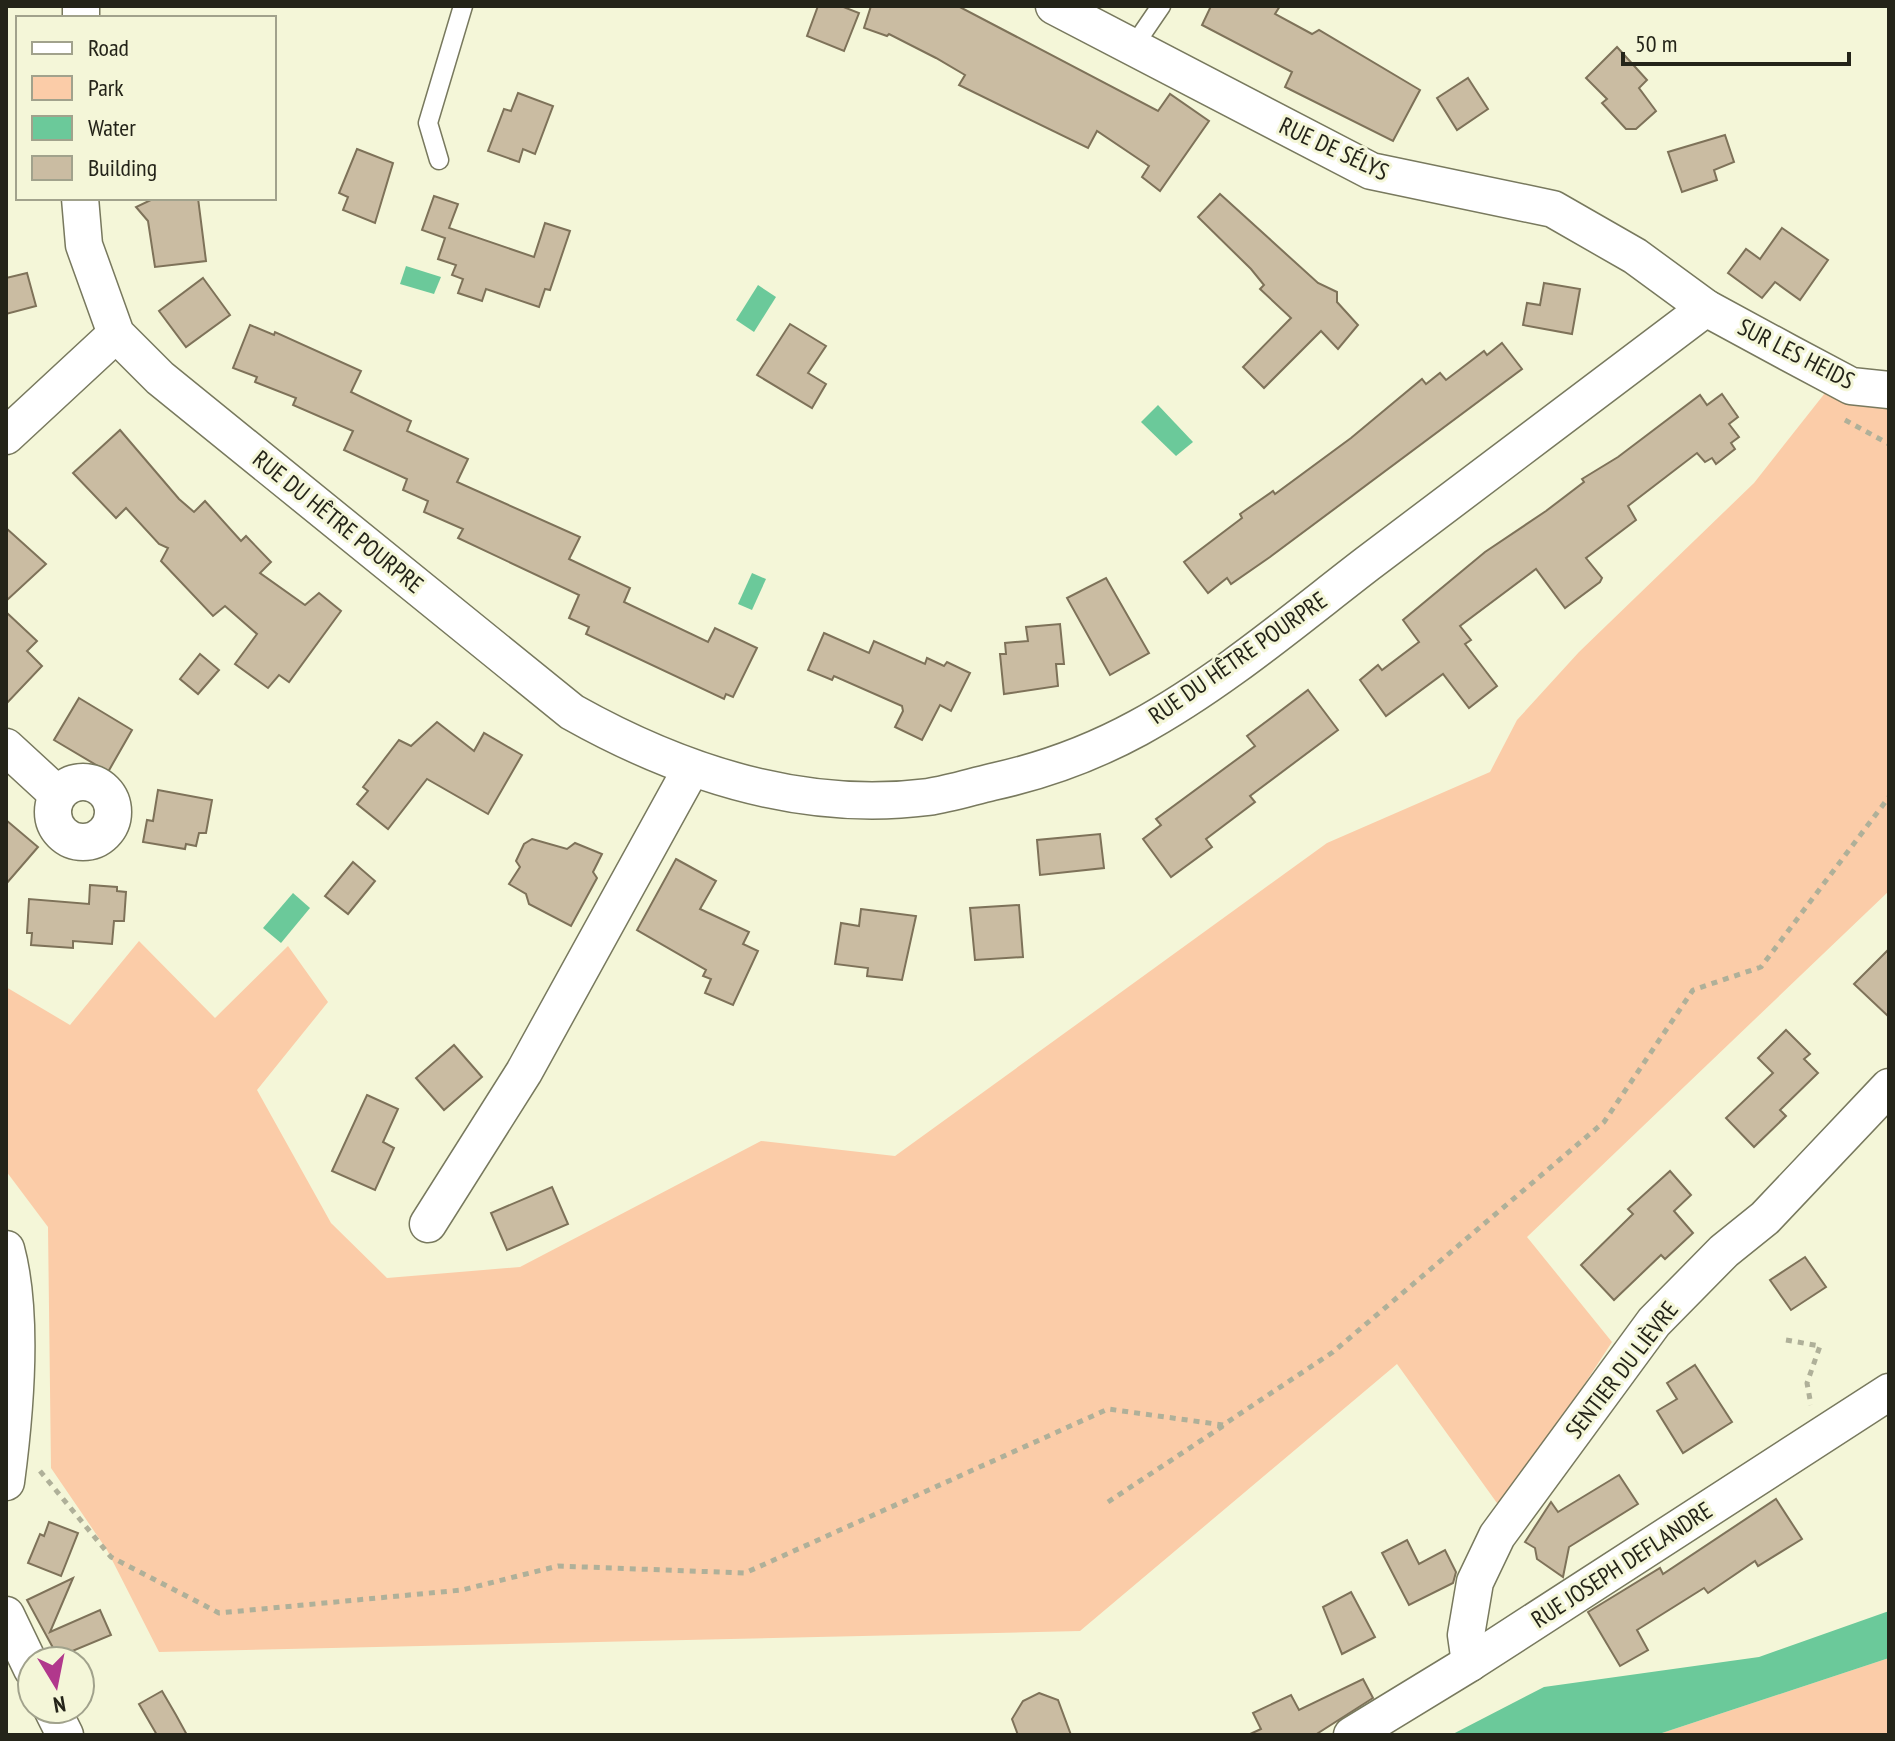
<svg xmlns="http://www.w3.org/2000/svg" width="1895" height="1741" viewBox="0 0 1895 1741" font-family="'PT Sans Narrow',sans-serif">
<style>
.green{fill:#fbcca8}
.water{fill:#6bc99a}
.building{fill:#cabca2;stroke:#7e7259;stroke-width:2}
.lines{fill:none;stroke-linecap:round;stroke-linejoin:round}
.lane-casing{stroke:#78795e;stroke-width:21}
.street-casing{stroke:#78795e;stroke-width:39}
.path{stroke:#afb099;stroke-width:5;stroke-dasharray:6 6;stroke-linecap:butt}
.lane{stroke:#fff;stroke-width:18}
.street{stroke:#fff;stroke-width:36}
.labels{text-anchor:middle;stroke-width:6;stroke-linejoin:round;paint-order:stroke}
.street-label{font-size:24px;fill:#242419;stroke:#f4f6d8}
</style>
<rect width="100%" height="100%" fill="#f4f6d8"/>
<!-- green -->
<g class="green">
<polygon points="1825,393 1889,406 1889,891 1527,1237 1612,1342 1502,1510 1397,1364 1080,1631 159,1652 107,1550 51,1468 48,1227 6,1171 6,987 70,1025 139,941 215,1018 288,946 328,1002 257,1090 331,1223 387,1278 520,1267 761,1141 895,1156 1327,843 1490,772 1517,720 1579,652 1754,483"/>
<polygon points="1889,1658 1889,1735 1656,1735"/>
</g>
<!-- water -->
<g class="water">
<polygon points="406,266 441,277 434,294 400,284"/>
<polygon points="758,285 776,297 754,332 736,320"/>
<polygon points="1158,405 1193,442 1176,456 1141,422"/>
<polygon points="752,573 766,579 752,610 738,604"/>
<polygon points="293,893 310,908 281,943 263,928"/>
<polygon points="1889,1611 1889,1658 1656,1735 1451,1735 1544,1687 1759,1657"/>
</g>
<!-- building -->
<g class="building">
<polygon points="818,6 841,6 859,13 844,51 807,36"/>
<polygon points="871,6 958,6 1158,111 1170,94 1209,121 1160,191 1142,177 1149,166 1097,131 1088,148 959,85 965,75 936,58 889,34 887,36 864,28"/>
<polygon points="1211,6 1280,6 1275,14 1312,34 1319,30 1420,90 1393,141 1285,87 1292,72 1202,25"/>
<polygon points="1617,47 1647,80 1639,88 1656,111 1636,129 1626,129 1602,103 1607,99 1586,78"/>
<polygon points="1468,78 1488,109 1457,130 1437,98"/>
<polygon points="518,93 553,106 535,154 523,149 519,162 488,151 504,109 511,111"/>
<polygon points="1725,135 1734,162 1714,170 1717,180 1682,192 1668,152"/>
<polygon points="357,149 393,163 375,223 343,210 348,197 339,193"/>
<polygon points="1220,194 1318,283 1337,292 1337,302 1358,325 1338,349 1321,331 1264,388 1243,367 1291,318 1260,289 1264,285 1251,269 1198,217"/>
<polygon points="434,196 458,204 449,228 534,257 545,223 570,231 550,290 545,289 539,307 486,289 482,301 458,293 463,279 452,275 456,265 438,259 445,238 422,230"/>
<polygon points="155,198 198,198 206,261 155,267 148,221 136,207"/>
<polygon points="1782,228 1828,260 1800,300 1775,282 1762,298 1728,273 1746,249 1760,259"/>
<polygon points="27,273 36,306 6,314 6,278"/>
<polygon points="203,278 230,315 186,347 159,311"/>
<polygon points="1544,283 1580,289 1572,334 1523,325 1527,303 1540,305"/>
<polygon points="790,324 826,346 808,373 826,384 812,408 757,375"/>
<polygon points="250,325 274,335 275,332 361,371 351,392 411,421 407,431 468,459 457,482 580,537 569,559 630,588 624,602 708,642 715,628 757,648 733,697 726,694 724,699 586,634 589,627 569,618 579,595 458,538 463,529 424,512 428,501 403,490 407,479 344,450 353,431 293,405 296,398 255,382 257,377 233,368"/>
<polygon points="1502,343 1522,369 1270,557 1231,584 1227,578 1208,593 1184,562 1242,518 1240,514 1273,491 1275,494 1351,438 1422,379 1426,384 1440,373 1446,380 1484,351 1487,355"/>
<polygon points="1722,394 1738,417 1729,424 1739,437 1731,443 1735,449 1716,464 1712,458 1705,462 1697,453 1628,506 1636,520 1586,558 1602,578 1600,582 1565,608 1536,569 1460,626 1471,640 1465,644 1497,686 1469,708 1443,674 1386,716 1360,680 1378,665 1382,670 1419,642 1403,620 1485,552 1546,511 1584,482 1582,479 1618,457 1700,395 1707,405"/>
<polygon points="120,430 179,499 194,512 205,501 241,541 246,536 271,562 260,573 305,605 319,593 341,611 289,682 279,675 268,688 235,664 257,634 225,606 213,616 161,561 168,548 159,544 126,508 116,518 73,473"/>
<polygon points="6,528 46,564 6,601"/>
<polygon points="1106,578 1149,653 1110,675 1067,598"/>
<polygon points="6,612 37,641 27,651 42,666 6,704"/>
<polygon points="1060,624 1064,664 1056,664 1058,686 1004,694 1000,654 1006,654 1005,643 1028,641 1026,627"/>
<polygon points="824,633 869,653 874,641 925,664 927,658 944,666 947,662 970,673 951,711 940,705 922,740 895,727 903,711 902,706 834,676 832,680 808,670"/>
<polygon points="200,654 219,670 198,694 180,679"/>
<polygon points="1308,690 1338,730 1250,796 1255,802 1206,839 1212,847 1171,877 1143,839 1161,825 1156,819 1255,746 1247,736"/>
<polygon points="79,698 132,730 108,772 54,740"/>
<polygon points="437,722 474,751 484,733 522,755 488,814 427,779 388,829 357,804 368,791 363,787 399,740 411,746"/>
<polygon points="158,790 212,800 206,833 199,833 196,846 186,844 185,849 143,842 147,820 153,821"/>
<polygon points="6,820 38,847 6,884"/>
<polygon points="1100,834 1104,868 1040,875 1037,840"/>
<polygon points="532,839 567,849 575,843 602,854 593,872 597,878 571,926 529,904 526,894 509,884 520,867 516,861 524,844"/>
<polygon points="676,859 716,881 700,909 749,932 743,944 758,951 733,1005 705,993 711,979 703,976 706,970 637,930"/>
<polygon points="353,862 375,881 348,914 325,896"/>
<polygon points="90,885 117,887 117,891 126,892 124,921 114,921 112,944 73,941 73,948 31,945 32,933 27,933 29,899 89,904"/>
<polygon points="1019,905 1023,957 975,960 970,908"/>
<polygon points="861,909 916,916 902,980 867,976 868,968 835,964 841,923 859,926"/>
<polygon points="1889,949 1889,1017 1854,984"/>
<polygon points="1786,1030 1810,1054 1804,1059 1818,1073 1780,1110 1786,1116 1754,1147 1726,1118 1773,1073 1758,1058"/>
<polygon points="454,1045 482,1077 444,1110 416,1078"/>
<polygon points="367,1095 398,1109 383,1142 394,1148 375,1190 332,1171"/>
<polygon points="1670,1171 1691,1195 1674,1211 1693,1233 1665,1259 1661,1255 1614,1300 1581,1265 1633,1214 1628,1209"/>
<polygon points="552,1187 568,1224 507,1250 491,1213"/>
<polygon points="1805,1257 1826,1287 1791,1310 1770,1280"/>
<polygon points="1695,1365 1732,1422 1683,1453 1657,1411 1677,1399 1667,1383"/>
<polygon points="1619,1475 1638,1504 1569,1547 1563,1577 1537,1559 1535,1548 1525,1542 1551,1502 1558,1512"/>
<polygon points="1776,1499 1802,1539 1758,1566 1755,1561 1708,1593 1704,1588 1637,1630 1648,1650 1620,1666 1588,1612 1660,1568 1663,1574"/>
<polygon points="49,1522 78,1533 61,1576 28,1563 40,1534 44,1536"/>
<polygon points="1407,1540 1419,1564 1445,1550 1456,1572 1453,1583 1409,1605 1382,1553"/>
<polygon points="73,1578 50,1632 100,1610 111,1635 58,1657 27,1600"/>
<polygon points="1351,1592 1375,1637 1342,1654 1323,1607"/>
<polygon points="1363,1679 1373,1698 1315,1735 1248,1735 1261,1729 1253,1713 1291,1695 1299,1710"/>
<polygon points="162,1691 176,1715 187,1735 157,1735 139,1704"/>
<polygon points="1039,1693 1058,1700 1071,1735 1018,1735 1012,1719 1023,1701"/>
</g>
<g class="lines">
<!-- lane casing -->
<g class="lane-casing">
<g id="lane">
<polyline points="1133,47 1161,6"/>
<polyline points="439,160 428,123 463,6"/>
</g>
</g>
<!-- street casing -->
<g class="street-casing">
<g id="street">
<polyline points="1054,6 1371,171 1553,209 1635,256 1706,308 1789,353 1851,386 1889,390"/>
<polyline points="81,18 81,6"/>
<path d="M 80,198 L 84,245 L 116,334 L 160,378 L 572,712 C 679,772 802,813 928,797 C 949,794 971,787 992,782 C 1043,771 1092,753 1138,728 C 1220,683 1293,621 1367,564 C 1480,479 1593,393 1706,308"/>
<polyline points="6,436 116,334"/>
<polyline points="6,747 57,794"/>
<circle cx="83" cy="812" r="30"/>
<polyline points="428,1224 524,1072 691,769"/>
<path d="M 6,1249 C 24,1315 15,1414 6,1482"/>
<polyline points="6,1615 32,1669"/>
<polyline points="1470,1663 1466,1635 1475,1582 1497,1536 1654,1322 1724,1251 1765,1218 1889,1087"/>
<polyline points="52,1709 65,1735"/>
<polyline points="1352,1735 1470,1663 1889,1392"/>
</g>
</g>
<!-- path -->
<g class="path">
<polyline points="1845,420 1889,444"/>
<polyline points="1786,1340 1820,1346 1807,1383 1811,1405"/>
<polyline points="40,1471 111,1557 219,1613 462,1590 558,1566 745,1573 1108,1409 1223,1425 1333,1352 1604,1122 1693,990 1761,967 1889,797"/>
<polyline points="1108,1502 1223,1426"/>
</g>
<!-- lane -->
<use href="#lane" class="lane"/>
<!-- street -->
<use href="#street" class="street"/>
</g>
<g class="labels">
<!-- street labels -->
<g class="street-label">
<text transform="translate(1334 149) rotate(25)" y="8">RUE DE SÉLYS</text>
<text transform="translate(1796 354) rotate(27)" y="8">SUR LES HEIDS</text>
<text transform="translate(338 522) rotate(39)" y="8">RUE DU HÊTRE POURPRE</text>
<text transform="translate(1238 658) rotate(-35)" y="8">RUE DU HÊTRE POURPRE</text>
<text transform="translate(1622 1370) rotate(-52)" y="8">SENTIER DU LIÈVRE</text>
<text transform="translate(1622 1565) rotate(-33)" y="8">RUE JOSEPH DEFLANDRE</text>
</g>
</g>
<!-- border -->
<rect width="1895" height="1741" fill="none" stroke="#242419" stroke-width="16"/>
<!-- legend -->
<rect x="16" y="16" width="260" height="184" fill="#f4f6d8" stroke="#a1a28c" stroke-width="2"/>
<rect x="32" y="42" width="40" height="12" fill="#ffffff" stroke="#a1a28c" stroke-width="2"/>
<text x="88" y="56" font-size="24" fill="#242419">Road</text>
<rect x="32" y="76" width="40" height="24" fill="#fbcca8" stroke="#a1a28c" stroke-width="2"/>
<text x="88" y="96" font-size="24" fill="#242419">Park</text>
<rect x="32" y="116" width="40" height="24" fill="#6bc99a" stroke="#a1a28c" stroke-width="2"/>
<text x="88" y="136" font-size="24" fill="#242419">Water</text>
<rect x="32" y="156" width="40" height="24" fill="#cabca2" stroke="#a1a28c" stroke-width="2"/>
<text x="88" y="176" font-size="24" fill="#242419">Building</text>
<!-- north arrow -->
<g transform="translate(56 1685) rotate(170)"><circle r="38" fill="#f4f6d8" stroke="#a1a28c" stroke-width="2"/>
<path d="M0-6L14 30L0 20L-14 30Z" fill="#b1388c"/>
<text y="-12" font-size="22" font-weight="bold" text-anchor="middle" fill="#242419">N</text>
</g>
<!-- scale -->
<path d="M1623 52v12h226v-12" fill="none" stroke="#242419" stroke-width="4"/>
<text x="1635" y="52" font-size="24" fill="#242419" stroke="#f4f6d8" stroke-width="6" paint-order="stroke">50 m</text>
</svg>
